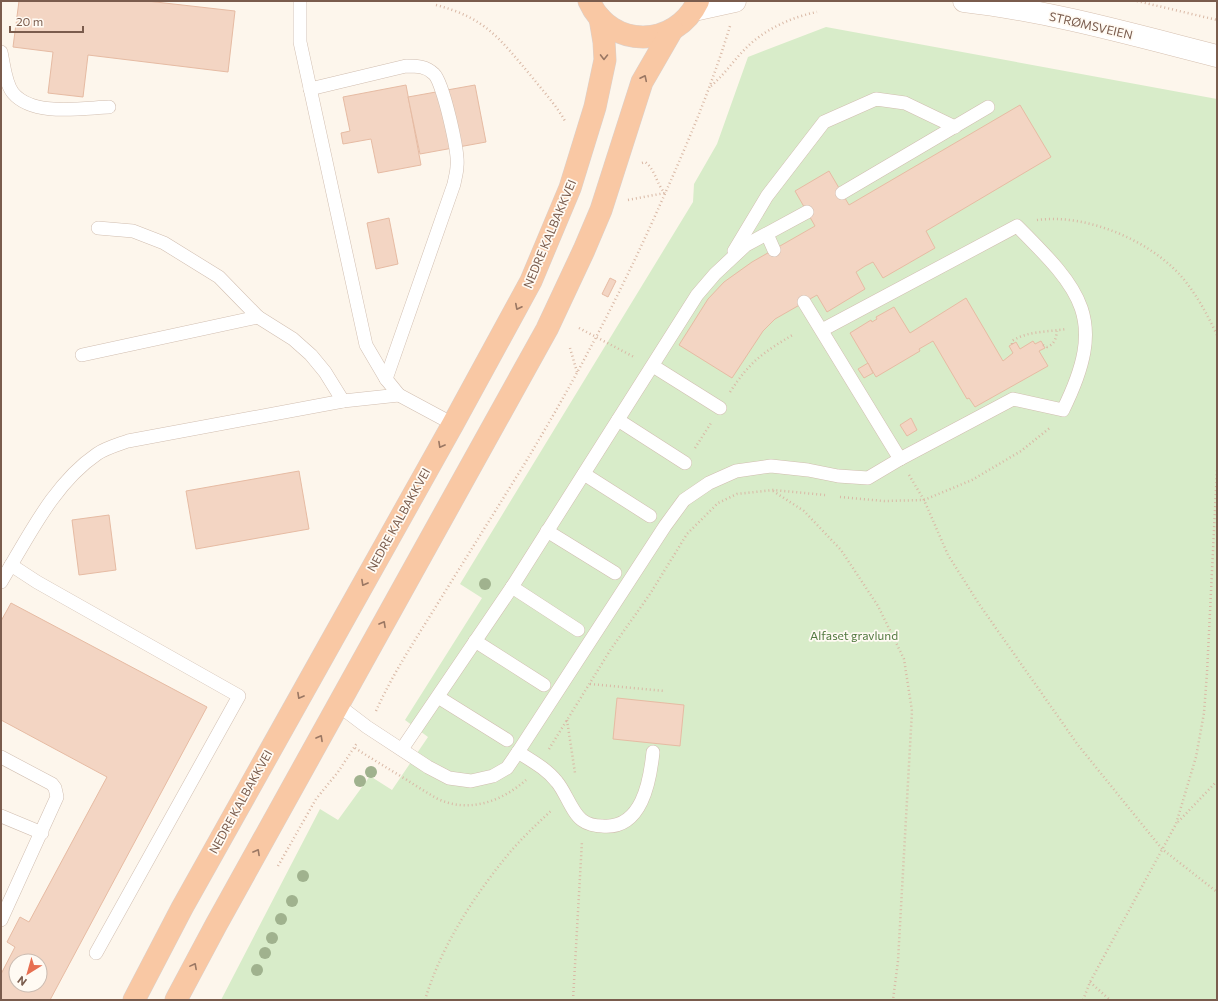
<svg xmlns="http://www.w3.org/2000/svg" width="1218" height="1001" viewBox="0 0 1218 1001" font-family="Commissioner,sans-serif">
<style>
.green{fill:#d8ecc9}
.building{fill:#f3d5c3;stroke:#e6bba3;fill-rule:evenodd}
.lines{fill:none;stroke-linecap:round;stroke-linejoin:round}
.service-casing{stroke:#d1beb0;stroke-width:14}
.secondary-casing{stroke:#d6c0b0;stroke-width:23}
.trunk-casing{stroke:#dad1cd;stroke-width:23}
.path{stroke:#d9b8a5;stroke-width:2.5;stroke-dasharray:1 3;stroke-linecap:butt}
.service{stroke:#fff;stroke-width:13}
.secondary{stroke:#fff;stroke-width:22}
.trunk{stroke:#f9c8a4;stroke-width:22}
.tree{fill:#a0b28e}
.oneway{stroke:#9a7763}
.labels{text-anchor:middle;stroke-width:3.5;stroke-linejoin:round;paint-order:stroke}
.street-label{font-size:12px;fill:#7a5c4d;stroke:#fffaf3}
.park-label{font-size:12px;fill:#537a41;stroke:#fffaf3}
</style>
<rect width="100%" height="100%" fill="#fdf6ec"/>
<!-- green -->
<polygon class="green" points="826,27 1217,99 1217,1000 221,1000 320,809 338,820 370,776 392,790 428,737 405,720 482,598 460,584 693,202 694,184 717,144 748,57"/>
<!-- building -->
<g class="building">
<polygon points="19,1 147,1 235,11 228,72 88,55 83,97 48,93 53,52 13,47"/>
<polygon points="406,85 421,165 378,173 371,139 343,144 341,133 350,131 343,97"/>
<polygon points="475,85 486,142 420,154 408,97"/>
<polygon points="1020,105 1051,157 926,231 935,248 883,278 873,262 865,266 856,272 865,289 827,312 817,295 775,319 763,331 732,378 679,345 708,299 724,282 752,262 815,226 795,191 829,171 849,205"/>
<polygon points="389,218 398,264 376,269 367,223"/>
<polygon points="610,278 616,281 608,297 602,294"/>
<polygon points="966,298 1003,361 1013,353 1009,346 1016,342 1020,349 1033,341 1035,344 1041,341 1045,348 1039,351 1048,366 975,407 969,398 967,399 933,341 919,349 920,351 876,377 850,333 871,320 872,322 877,319 876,317 894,307 910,333"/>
<polygon points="868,363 873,373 864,378 858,369"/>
<polygon points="911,418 917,430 907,436 900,425"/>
<polygon points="299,471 309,529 196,549 186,491"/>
<polygon points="109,515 116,570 79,575 72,520"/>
<path d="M 11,603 L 207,707 L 50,1000 L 1,1000 L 1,974 L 15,947 L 7,942 L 20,917 L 29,922 L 107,777 L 1,720 L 1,621 ZM 16,961 L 40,961 L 40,985 L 16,985 Z"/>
<polygon points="617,698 684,705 680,746 613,739"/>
</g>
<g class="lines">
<!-- service casing -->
<g class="service-casing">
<g id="service">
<polyline points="300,1 300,42 366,345 386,379 399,395 453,424"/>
<path d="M 1,52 C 4,65 5,83 13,93 C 33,117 83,108 109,107"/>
<path d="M 310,89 L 406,66 C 417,66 426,66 434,74 C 443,82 459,153 457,166 C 457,172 455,178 454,184 L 386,379"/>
<polyline points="842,193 988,107"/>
<polyline points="98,228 133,231 164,243 219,277 258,317 293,339 311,355 325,372 343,401"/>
<polyline points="767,234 774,250"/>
<polyline points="734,251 767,196 824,122 876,99 905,103 955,127"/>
<polyline points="804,302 900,459"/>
<polyline points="82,355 258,317"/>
<polyline points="653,366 720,408"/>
<polyline points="618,420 685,463"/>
<polyline points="584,474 650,516"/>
<polyline points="547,531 615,573"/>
<polyline points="11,565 37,582 239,696 96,953"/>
<path d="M 1,582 C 28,538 53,484 97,454 C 106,448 117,445 128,441 L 343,401 L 399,395"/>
<polyline points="512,587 578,630"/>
<polyline points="475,641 544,685"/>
<polyline points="438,697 507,740"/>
<path d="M 338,705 L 367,727 L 428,767 L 449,778 L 471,781 L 493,776 L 507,768 L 518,752 L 665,526 L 684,500 L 709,483 L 736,471 L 771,466 L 808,470 L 838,476 L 868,478 L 900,459 L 1013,399 L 1063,410 C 1108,319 1082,291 1017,226 L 822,330"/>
<polyline points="402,749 512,587 697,295 715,274 746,245 807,212"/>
<path d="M 518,752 C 532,761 547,769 557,782 C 565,791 572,813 582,820 C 587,824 596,826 602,826 C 642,830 650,781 653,752"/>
<polyline points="1,757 52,784 55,788 57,797 1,920"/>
<polyline points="1,816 42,833"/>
</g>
</g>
<!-- secondary casing -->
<g class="secondary-casing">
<g id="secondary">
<path d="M 964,1 C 1050,11 1134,35 1217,56"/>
<polyline points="694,10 735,1"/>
</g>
</g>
<!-- trunk casing -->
<g class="trunk-casing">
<g id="trunk">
<path d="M 589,1 C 611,50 676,48 698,1"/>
<polyline points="134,1000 182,908 453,424 531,281 570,188 595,107 605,60 604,42 600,18"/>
<polyline points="176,1000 216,925 547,329 584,250 601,210 642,82 672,30"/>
</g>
</g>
<!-- path -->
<g class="path">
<polyline points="1137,1 1217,20"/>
<path d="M 436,5 C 486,18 500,39 532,77 C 543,91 556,105 565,121"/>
<path d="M 711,86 C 724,75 734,60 746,48 C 765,29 792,17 817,12"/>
<path d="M 642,163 L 645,162 C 656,170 656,184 665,193"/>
<polyline points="628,200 665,193"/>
<path d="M 1037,220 C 1087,213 1155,242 1186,282 C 1199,299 1208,316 1217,335"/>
<polyline points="579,328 634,357"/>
<path d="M 1012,344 L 1012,341 C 1027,331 1048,332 1066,329"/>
<path d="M 1043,345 L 1047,347 C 1055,344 1056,338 1057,331"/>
<polyline points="570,348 577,372"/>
<path d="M 730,392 C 751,360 763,353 794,334"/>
<polyline points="695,448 711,423"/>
<polyline points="909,475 924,500 948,555 979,604 1078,745 1162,849 1217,892"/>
<polyline points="773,491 804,511 841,550 878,606 904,659 912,711 898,961 893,1000"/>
<polyline points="840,497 884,501 924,500 972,480 1021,451 1051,427"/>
<polyline points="590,684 665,691"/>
<path d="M 376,711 C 393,673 416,639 438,603 C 466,558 494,513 522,468 C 573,384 619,297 659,207 C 686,147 711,89 730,26"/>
<polyline points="567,720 575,773"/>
<path d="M 355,748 C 372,759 389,769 407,780 C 416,786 426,792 436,798 C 467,814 501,802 526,780"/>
<polyline points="549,749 611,649 650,594 687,534 718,503 737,494 773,490 825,495"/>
<polyline points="1178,822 1217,781"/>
<polyline points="278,866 316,799 338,772 357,743"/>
<polyline points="1090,982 1110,1000"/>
<path d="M 425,1000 C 441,946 475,894 511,851 C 524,836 538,823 552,810"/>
<polyline points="573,1000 582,841"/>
<polyline points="1083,1000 1090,982 1176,824 1196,757 1204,713 1207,673 1217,469"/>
</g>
<!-- service -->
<use href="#service" class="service"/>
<!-- secondary -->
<use href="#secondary" class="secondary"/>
<!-- trunk -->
<use href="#trunk" class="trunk"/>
</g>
<!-- trees -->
<g class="tree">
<circle cx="485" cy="584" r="6"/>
<circle cx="371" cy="772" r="6"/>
<circle cx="360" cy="781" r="6"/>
<circle cx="303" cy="876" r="6"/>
<circle cx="292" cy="901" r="6"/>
<circle cx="281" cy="919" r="6"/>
<circle cx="272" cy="938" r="6"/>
<circle cx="265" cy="953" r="6"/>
<circle cx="257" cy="970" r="6"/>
</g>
<!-- one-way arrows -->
<defs><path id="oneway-chevron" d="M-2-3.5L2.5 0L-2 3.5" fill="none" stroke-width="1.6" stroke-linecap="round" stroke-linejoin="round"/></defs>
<g class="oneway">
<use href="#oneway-chevron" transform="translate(604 57) rotate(91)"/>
<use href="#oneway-chevron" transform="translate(644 78) rotate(-64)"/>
<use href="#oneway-chevron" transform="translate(518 307) rotate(117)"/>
<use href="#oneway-chevron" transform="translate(441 445) rotate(119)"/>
<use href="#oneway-chevron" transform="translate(364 583) rotate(119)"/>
<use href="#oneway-chevron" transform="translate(383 624) rotate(-61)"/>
<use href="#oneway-chevron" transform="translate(300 696) rotate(119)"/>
<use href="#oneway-chevron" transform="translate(320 738) rotate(-61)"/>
<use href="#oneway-chevron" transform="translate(257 852) rotate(-61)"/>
<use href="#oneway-chevron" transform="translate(194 966) rotate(-62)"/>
</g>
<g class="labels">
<!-- street labels -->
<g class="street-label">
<text transform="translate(1091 26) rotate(13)" y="4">STRØMSVEIEN</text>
<text transform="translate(550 234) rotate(-67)" y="4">NEDRE KALBAKKVEI</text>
<text transform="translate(399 520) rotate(-61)" y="4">NEDRE KALBAKKVEI</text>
<text transform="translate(241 802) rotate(-61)" y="4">NEDRE KALBAKKVEI</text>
</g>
<!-- park labels -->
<g class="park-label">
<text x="854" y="640">Alfaset gravlund</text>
</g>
</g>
<!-- border -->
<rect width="1218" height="1001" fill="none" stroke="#7a5c4d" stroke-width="4"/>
<!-- north arrow -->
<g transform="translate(28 973) rotate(217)"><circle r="19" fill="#fffaf3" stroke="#cabbb1"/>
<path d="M0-3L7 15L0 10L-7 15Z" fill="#e76f51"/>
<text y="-6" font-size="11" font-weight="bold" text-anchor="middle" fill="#7a5c4d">N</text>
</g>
<!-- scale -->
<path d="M10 26v6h73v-6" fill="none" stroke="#7a5c4d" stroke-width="2"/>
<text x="16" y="26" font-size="12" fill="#7a5c4d" stroke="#fffaf3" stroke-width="3" paint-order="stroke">20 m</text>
</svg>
